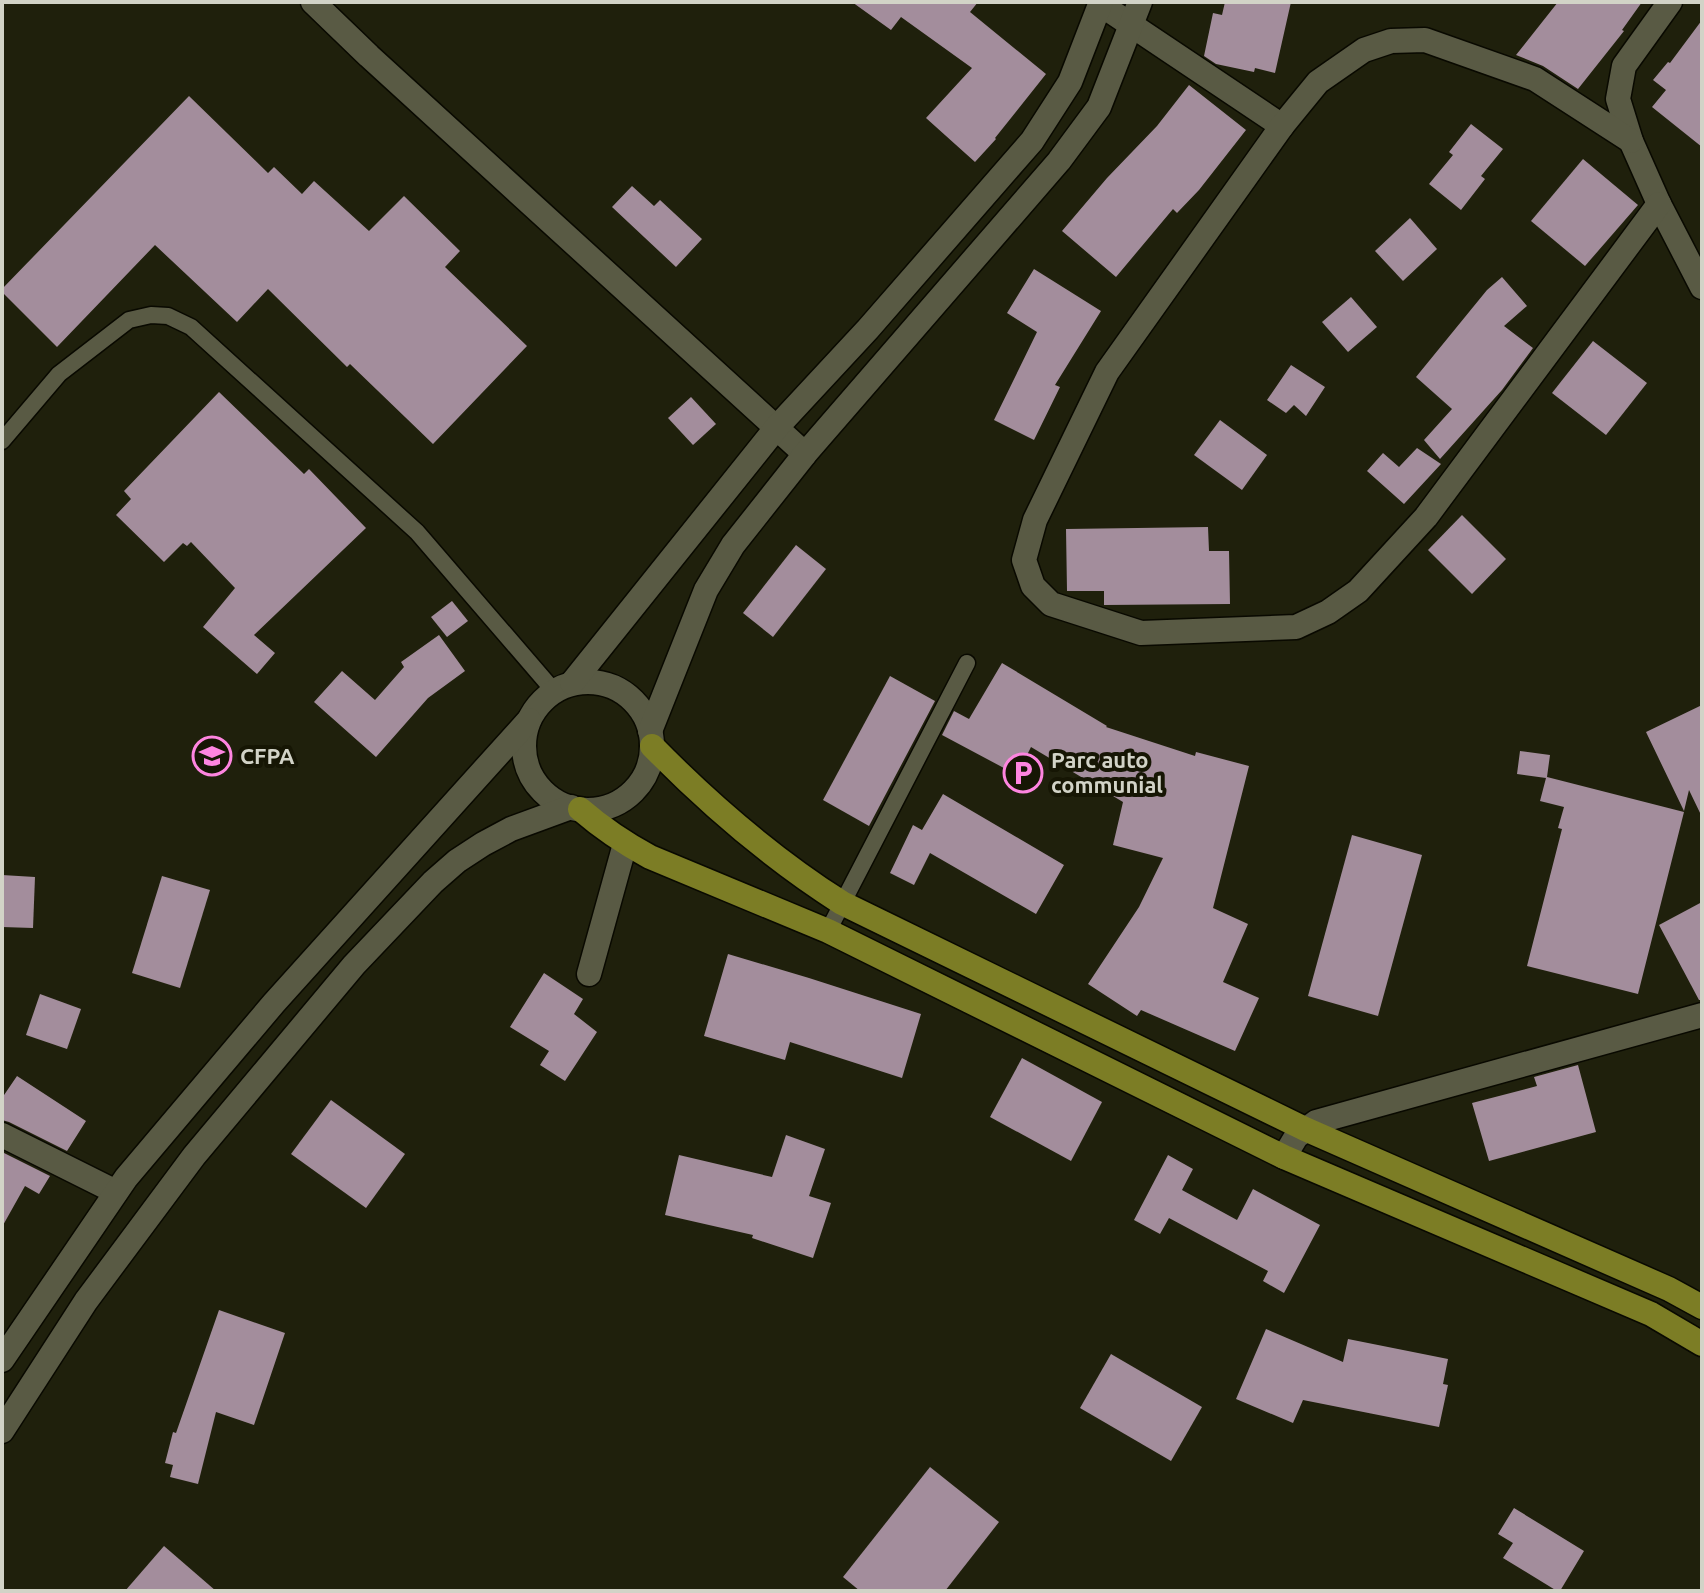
<svg xmlns="http://www.w3.org/2000/svg" width="1704" height="1593" viewBox="0 0 1704 1593" font-family="Ubuntu,sans-serif">
<style>
.building{fill:#a38d9c}
.lines{fill:none;stroke-linecap:round;stroke-linejoin:round}
.lane-casing{stroke:#090900;stroke-width:19}
.street-casing{stroke:#090900;stroke-width:27}
.secondary-casing{stroke:#090900;stroke-width:27}
.primary-casing{stroke:#090900;stroke-width:27}
.lane{stroke:#595a44;stroke-width:16}
.street{stroke:#595a44;stroke-width:24}
.secondary{stroke:#595a44;stroke-width:24}
.primary{stroke:#7c7d25;stroke-width:24}
.labels{text-anchor:middle;stroke-width:8;stroke-linejoin:round;paint-order:stroke}
.poi-label{font-size:22px;font-weight:bold;fill:#d2d3c7;stroke:#161604;text-anchor:start}
</style>
<rect width="100%" height="100%" fill="#1f200c"/>
<!-- building -->
<g class="building">
<polygon points="852,2 978,2 970,12 1046,74 995,138 996,139 975,162 926,118 972,68 901,17 891,30"/>
<polygon points="1225,2 1291,2 1275,73 1255,68 1254,72 1216,64 1204,56 1213,13 1222,15"/>
<polygon points="1558,2 1642,2 1622,30 1624,31 1578,89 1543,66 1516,55"/>
<polygon points="1702,20 1702,147 1652,107 1666,90 1653,80 1668,62 1670,63"/>
<polygon points="1189,85 1246,130 1199,190 1177,213 1173,209 1116,277 1062,231 1107,178 1157,126"/>
<polygon points="189,96 268,173 274,167 302,194 314,181 369,231 404,196 460,251 445,267 527,346 433,444 350,364 347,367 268,289 237,322 155,245 57,347 2,292 2,289"/>
<polygon points="1471,124 1503,149 1481,176 1485,179 1461,210 1429,184 1453,155 1449,152"/>
<polygon points="1583,159 1638,205 1585,266 1531,221"/>
<polygon points="632,186 654,206 660,200 702,239 676,267 612,207"/>
<polygon points="1410,218 1437,249 1403,281 1375,251"/>
<polygon points="1034,269 1101,311 1055,385 1060,387 1034,440 994,420 1037,332 1007,313"/>
<polygon points="1502,277 1527,306 1504,326 1533,348 1502,390 1440,459 1424,440 1452,409 1416,377 1487,290"/>
<polygon points="1351,297 1377,327 1348,352 1322,322"/>
<polygon points="1593,341 1647,383 1606,435 1552,393"/>
<polygon points="1291,365 1325,387 1306,416 1294,405 1286,413 1267,400"/>
<polygon points="219,392 304,474 309,469 366,528 254,635 275,653 257,674 203,627 235,588 191,542 187,546 183,543 164,562 116,515 131,499 124,491"/>
<polygon points="691,397 716,424 693,445 668,418"/>
<polygon points="1220,420 1267,455 1242,490 1194,455"/>
<polygon points="1417,448 1441,464 1404,504 1367,471 1383,453 1399,467"/>
<polygon points="1462,515 1506,559 1472,594 1428,550"/>
<polygon points="1208,527 1209,551 1229,551 1230,604 1104,605 1104,591 1067,591 1066,529"/>
<polygon points="796,545 826,569 773,637 743,613"/>
<polygon points="452,601 468,621 447,637 431,617"/>
<polygon points="439,635 465,671 428,698 376,757 314,702 342,671 375,700 404,667 401,662"/>
<polygon points="1002,663 1107,726 1106,727 1195,756 1196,752 1249,766 1213,908 1248,924 1223,982 1259,998 1235,1051 1141,1010 1137,1016 1088,984 1139,907 1163,858 1113,845 1123,802 1031,747 1017,775 942,735 954,711 969,719"/>
<polygon points="890,676 935,701 869,826 823,800"/>
<polygon points="1702,705 1702,817 1689,790 1684,811 1646,732"/>
<polygon points="1520,751 1550,755 1547,777 1684,812 1638,994 1527,966 1562,829 1558,828 1564,807 1540,801 1546,778 1517,774"/>
<polygon points="943,794 1064,865 1036,914 930,853 914,885 890,873 913,825 922,830"/>
<polygon points="1352,835 1422,855 1378,1016 1308,996"/>
<polygon points="2,875 35,877 33,928 2,927"/>
<polygon points="162,876 210,890 180,988 132,973"/>
<polygon points="1702,902 1702,1000 1699,1000 1659,925"/>
<polygon points="728,954 809,978 921,1014 902,1078 790,1042 785,1060 704,1036"/>
<polygon points="544,973 583,999 574,1014 597,1032 565,1081 540,1065 549,1051 510,1027"/>
<polygon points="40,994 81,1009 67,1049 26,1035"/>
<polygon points="1022,1058 1102,1102 1071,1161 990,1117"/>
<polygon points="1578,1065 1596,1132 1489,1161 1472,1103 1537,1086 1534,1077"/>
<polygon points="17,1076 86,1121 67,1151 9,1122 2,1120 2,1098"/>
<polygon points="331,1100 405,1154 366,1208 291,1154"/>
<polygon points="786,1135 825,1149 809,1196 831,1203 813,1258 752,1238 753,1235 665,1215 679,1155 772,1177"/>
<polygon points="2,1152 50,1176 39,1194 25,1186 2,1227"/>
<polygon points="1168,1155 1193,1169 1182,1190 1237,1220 1253,1189 1320,1225 1284,1293 1263,1281 1268,1271 1169,1218 1160,1234 1134,1220"/>
<polygon points="219,1310 285,1333 254,1425 216,1412 198,1484 170,1477 173,1465 165,1463 173,1432 176,1433"/>
<polygon points="1266,1329 1343,1362 1348,1339 1448,1359 1443,1384 1448,1385 1439,1427 1303,1400 1293,1423 1236,1399"/>
<polygon points="1111,1354 1202,1407 1171,1461 1080,1408"/>
<polygon points="930,1467 999,1522 945,1591 860,1591 843,1577"/>
<polygon points="1514,1508 1584,1551 1560,1591 1557,1591 1503,1558 1513,1543 1498,1534"/>
<polygon points="164,1546 216,1591 125,1591"/>
</g>
<g class="lines">
<!-- lane casing -->
<g class="lane-casing">
<g id="lane">
<polyline points="2,441 59,374 129,320 151,315 168,316 191,327 417,532 554,691"/>
<polyline points="828,931 967,663"/>
</g>
</g>
<!-- street casing -->
<g class="street-casing">
<g id="street">
<polyline points="313,2 369,56 805,454"/>
<polyline points="1670,2 1624,66 1618,99 1631,141 1659,204 1702,287"/>
<polyline points="1100,4 1282,126"/>
<polyline points="1631,141 1535,79 1425,40 1391,41 1364,50 1318,82 1282,126 1107,372 1035,520 1024,560 1033,586 1051,604 1141,633 1296,627 1328,612 1358,591 1426,517 1659,204"/>
<polyline points="589,974 625,844"/>
<polyline points="2,1135 116,1192"/>
<polyline points="1284,1157 1296,1137 1316,1122 1702,1015"/>
</g>
</g>
<!-- secondary casing -->
<g class="secondary-casing">
<g id="secondary">
<circle cx="588" cy="746" r="64"/>
<polyline points="572,683 777,427 868,329 1032,141 1070,82 1101,2"/>
<polyline points="650,731 706,590 733,545 805,454 1059,161 1099,107 1140,2"/>
<polyline points="2,1360 126,1178 274,1003 529,720"/>
<polyline points="2,1431 86,1301 194,1156 354,965 433,882 457,861 483,844 511,829 571,807"/>
</g>
</g>
<!-- primary casing -->
<g class="primary-casing">
<g id="primary">
<path d="M 652,746 C 710,805 771,858 842,903 L 1305,1129 L 1669,1289 L 1702,1307"/>
<path d="M 580,809 C 602,828 624,843 650,857 L 828,931 L 1284,1157 L 1651,1314 L 1702,1344"/>
</g>
</g>
<!-- lane -->
<use href="#lane" class="lane"/>
<!-- street -->
<use href="#street" class="street"/>
<!-- secondary -->
<use href="#secondary" class="secondary"/>
<!-- primary -->
<use href="#primary" class="primary"/>
</g>
<!-- icons -->
<defs>
<g id="university-ring" transform="scale(2)"><circle r="9.5" fill="#161604" stroke="#fe85e0" stroke-width="1.5"/><path d="M0-5L7-2L0 1L-7-2ZM-4 1L0 2.5L4 1V4Q0 6-4 4Z" fill="#fe85e0"/></g>
<g id="parking-ring" transform="scale(2)"><circle r="9.5" fill="#161604" stroke="#fe85e0" stroke-width="1.5"/><path d="M-3.5-5.5H1a3.5 3.5 0 0 1 0 7H-1V5.5H-3.5ZM-1-3.4V-.6H.8a1.4 1.4 0 0 0 0-2.8Z" fill="#fe85e0"/></g>
</defs>
<g fill-rule="evenodd">
<use href="#university-ring" x="212" y="756"/>
<use href="#parking-ring" x="1023" y="773"/>
</g>
<g class="labels">
<!-- poi labels -->
<g class="poi-label">
<text x="240" y="764">CFPA</text>
<text x="1051" y="768">Parc auto<tspan x="1051" dy="25">communial</tspan></text>
</g>
</g>
<!-- border -->
<rect width="1704" height="1593" fill="none" stroke="#d2d3c7" stroke-width="8"/>
</svg>
